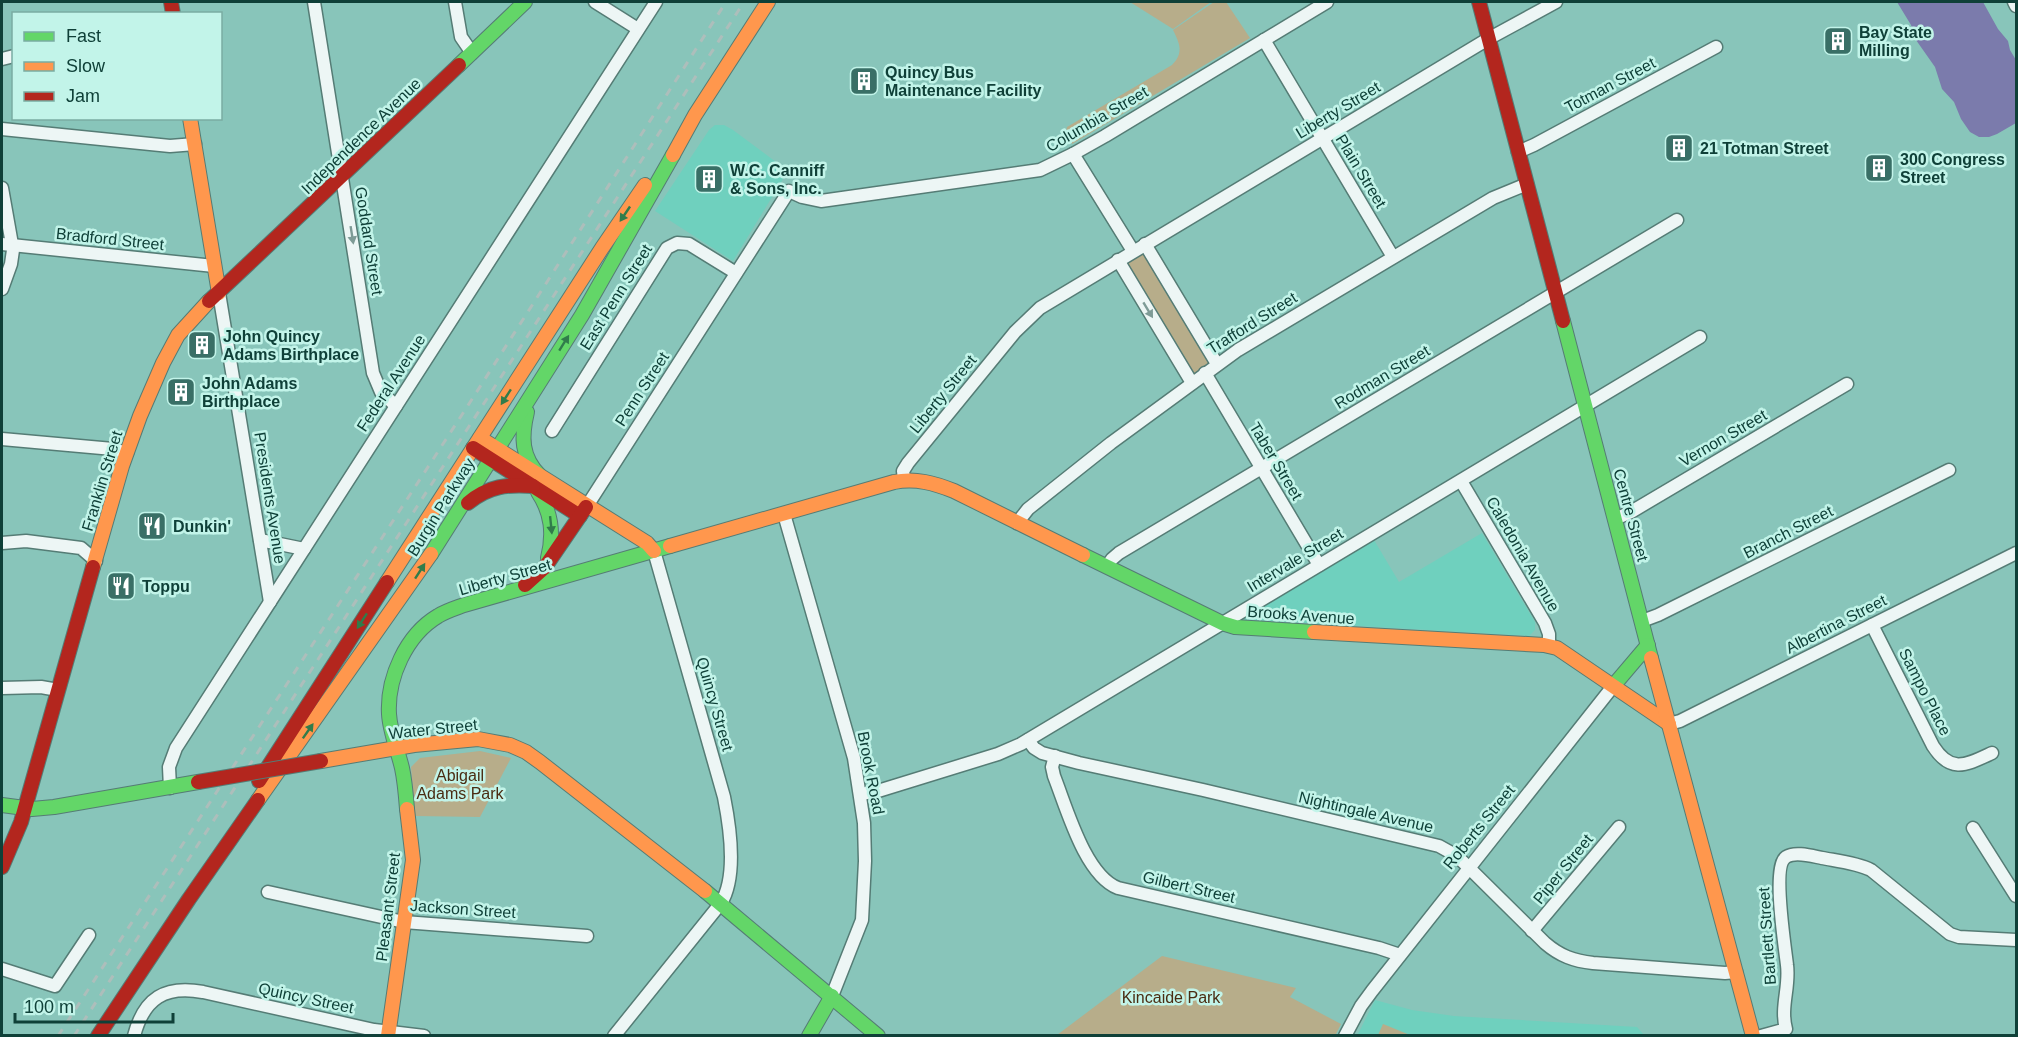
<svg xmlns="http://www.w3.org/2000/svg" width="2018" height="1037" font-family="Arial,sans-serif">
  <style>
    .built { fill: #6fd0be }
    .green { fill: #b7ad8a }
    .water { fill: #7b7bac }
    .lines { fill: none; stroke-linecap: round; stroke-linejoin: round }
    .street-casing { stroke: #557c75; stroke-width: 15 }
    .fast-casing { stroke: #557c75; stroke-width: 16 }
    .slow-casing { stroke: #557c75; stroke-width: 16 }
    .jam-casing { stroke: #557c75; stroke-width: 16 }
    .street { stroke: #edf6f5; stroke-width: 12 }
    .fast { stroke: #63d668; stroke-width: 14 }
    .slow { stroke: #ff974d; stroke-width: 14 }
    .jam { stroke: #b3261e; stroke-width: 14 }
    .rail { stroke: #adbebb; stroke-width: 3; stroke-dasharray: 8 8; stroke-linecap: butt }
    .jam-bridge-casing { stroke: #557c75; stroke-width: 16; stroke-linecap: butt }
    .jam-bridge { stroke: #b3261e; stroke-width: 14 }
    .oneway { fill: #317c4b }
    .oneway2 { fill: #7e9b96 }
    .labels { text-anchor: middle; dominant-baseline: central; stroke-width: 5; stroke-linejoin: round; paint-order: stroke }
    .poi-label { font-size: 16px; font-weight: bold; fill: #0f4038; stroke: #c2f4e9; text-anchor: start }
    .street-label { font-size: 16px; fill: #0f4038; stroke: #c2f4e9 }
    .park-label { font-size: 16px; fill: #4a2c12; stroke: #c2f4e9 }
  </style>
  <rect width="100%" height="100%" fill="#88c5ba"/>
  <g class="built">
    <polygon points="715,125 724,125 733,130 788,171 733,261 655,211 709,130"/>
    <polygon points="1482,533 1535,622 1535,630 1529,636 1240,619 1374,540 1399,582"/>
    <polygon points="1375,1000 1412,1010 1454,1016 1637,1027 1644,1035 1357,1036"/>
  </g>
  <g class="green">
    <polygon points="1130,2 1211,2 1173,29"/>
    <path d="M1214,2H1226L1250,38L1072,144L1066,132L1067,127L1172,65C1184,53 1180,44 1173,30Z"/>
    <polygon points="1145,244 1217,364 1192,383 1118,260"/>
    <polygon points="480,751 511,758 480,817 415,816 411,767 420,758"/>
    <polygon points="1162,956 1296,988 1290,997 1341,1024 1335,1036 1057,1035"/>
    <polygon points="1383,1024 1410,1035 1378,1035"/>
  </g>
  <polygon class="water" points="1897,2 1983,2 1998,29 2008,41 2010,50 2016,60 2016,123 1997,134 1989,137 1979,137 1970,132 1961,119 1954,102 1942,89 1935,67 1916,40 1911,25"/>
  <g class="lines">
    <g class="street-casing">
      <g id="street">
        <polyline points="314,2 373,373 381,392 396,406"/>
        <polyline points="455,2 461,37 472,53"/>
        <polyline points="595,2 638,29"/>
        <polyline points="2014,2 2016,6"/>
        <polyline points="1264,40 1393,257"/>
        <polyline points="2,59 14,56"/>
        <polyline points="2,129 170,146 195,144"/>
        <polyline points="1518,152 1534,145 1716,47"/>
        <polyline points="1073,154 1133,251"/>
        <polyline points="2,188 13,250 11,264 2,289"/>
        <polyline points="2,244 214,266"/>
        <polyline points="1145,244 1217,364"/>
        <polyline points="1118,260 1192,383"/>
        <polyline points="219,293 270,602"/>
        <polyline points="1205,373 1319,565"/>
        <polyline points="552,431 667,248 677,243 689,244 736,273"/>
        <polyline points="2,439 113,449 127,453"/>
        <polyline points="904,479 903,471 908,463 1015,332 1040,308 1488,39 1556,2"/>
        <polyline points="1461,481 1545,623 1549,634 1549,646"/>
        <polyline points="587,506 789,191 802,197 821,201 1040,170 1073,154 1105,136 1327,2"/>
        <polyline points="784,514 854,758 864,823 865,861 862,920 832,996"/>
        <polyline points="1615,519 1631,512 1847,384"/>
        <polyline points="1017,523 1028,509 1111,443 1238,350 1493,198 1527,184"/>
        <polyline points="260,540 304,549"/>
        <polyline points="2,543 26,541 81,548 96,561"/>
        <polyline points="1107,566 1112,559 1119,553 1677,220"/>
        <polyline points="1642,621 1658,615 1949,470"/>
        <path d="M1872,625L1933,746C1951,774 1966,765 1992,753"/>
        <polyline points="2,688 41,687 58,690"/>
        <polyline points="1669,724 1680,721 2016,553"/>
        <path d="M1028,740L1034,748L1042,753L1079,763L1203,790L1439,846L1457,856L1545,943C1560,956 1574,961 1593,963L1725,973L1736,972"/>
        <path d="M1055,756L1052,767L1054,776C1067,809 1085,875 1118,888L1379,948L1400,955"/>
        <polyline points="170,788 169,767 176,748 656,2"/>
        <polyline points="861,794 878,791 998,754 1021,744 1700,337"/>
        <polyline points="1973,828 2016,896"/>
        <polyline points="268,892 404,922 587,936"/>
        <polyline points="1532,931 1619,827"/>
        <polyline points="2,969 55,986 89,935"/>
        <path d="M134,1036C144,998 165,985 203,992L374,1030L424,1036"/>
        <path d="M614,1036L721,903C737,877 730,827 724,797L654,551"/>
        <polyline points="1345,1036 1361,1006 1372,991 1614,685"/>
        <path d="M1761,1036L1786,1029C1780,1007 1790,987 1787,965C1785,947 1772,866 1786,857C1795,851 1812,856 1822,858C1838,861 1857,863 1871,870L1950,934L1959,937L2016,940"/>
      </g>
    </g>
    <g class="fast-casing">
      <g id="fast">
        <polyline points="459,65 525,2"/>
        <polyline points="1563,321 1651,658"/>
        <path d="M527,412C521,437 521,457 540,476"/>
        <path d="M538,492C552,513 554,534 548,558"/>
        <polyline points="431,554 582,315 673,155"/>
        <polyline points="1083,555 1222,623 1235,627 1314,632"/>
        <polyline points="1614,685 1648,645"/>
        <polyline points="2,805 32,809 54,807 198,782"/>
        <path d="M407,809C406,796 405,782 402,768C398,751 390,732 389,714C387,678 406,635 438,616C446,611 456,608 464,605L670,546"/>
        <polyline points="705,891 878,1036"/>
        <polyline points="809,1036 832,996"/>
      </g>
    </g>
    <g class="slow-casing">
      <g id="slow">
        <polyline points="190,118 219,293"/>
        <polyline points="673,155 695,115 768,2"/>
        <polyline points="480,438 647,543 654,551"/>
        <path d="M670,546L894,482C916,478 934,483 954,491L1083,555"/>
        <polyline points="93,567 122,466 140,416 163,363 178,335 209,301"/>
        <polyline points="387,582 602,248 645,185"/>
        <polyline points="1314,632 1544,645 1557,648 1669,724"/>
        <polyline points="1651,658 1753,1036"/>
        <polyline points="321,761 414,745 478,739 510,745 526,752 540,762 705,891"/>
        <polyline points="258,800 431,554"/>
        <polyline points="388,1036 413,860 407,809"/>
      </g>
    </g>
    <g class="jam-casing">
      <g id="jam">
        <polyline points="171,2 173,14"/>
        <polyline points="1479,2 1563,321"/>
        <polyline points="209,301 459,65"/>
        <polyline points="473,448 580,516"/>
        <path d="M468,503C488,486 508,484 533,486"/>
        <polyline points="525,585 545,567 586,507"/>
        <polyline points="259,781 387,582"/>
        <polyline points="2,867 21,822 93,567"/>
        <polyline points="98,1036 189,899 258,800"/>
      </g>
    </g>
    <use href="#street" class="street"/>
    <use href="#fast" class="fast"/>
    <use href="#slow" class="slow"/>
    <use href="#jam" class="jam"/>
    <g class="rail">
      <polyline points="58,1036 467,407 726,2"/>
      <polyline points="74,1036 744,2"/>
    </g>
    <g class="jam-bridge-casing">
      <polyline id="jam-bridge" points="198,782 321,761"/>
    </g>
    <use href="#jam-bridge" class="jam-bridge"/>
  </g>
  <defs><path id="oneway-solid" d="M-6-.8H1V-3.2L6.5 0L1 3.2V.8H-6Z" transform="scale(1.5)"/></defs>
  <g class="oneway">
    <use href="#oneway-solid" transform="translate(625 214) rotate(124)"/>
    <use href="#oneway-solid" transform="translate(564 343) rotate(-58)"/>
    <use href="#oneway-solid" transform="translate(506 397) rotate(123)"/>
    <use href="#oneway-solid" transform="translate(551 525) rotate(84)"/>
    <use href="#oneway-solid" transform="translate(420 571) rotate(-57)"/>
    <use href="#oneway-solid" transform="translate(362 621) rotate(123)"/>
    <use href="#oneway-solid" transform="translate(308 731) rotate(-55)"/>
  </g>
  <g class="oneway2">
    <use href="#oneway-solid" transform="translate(352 235) rotate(81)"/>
    <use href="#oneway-solid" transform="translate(1148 310) rotate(59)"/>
  </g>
  <defs>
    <g id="building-square" transform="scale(1.5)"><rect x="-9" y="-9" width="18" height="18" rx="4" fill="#396f66" stroke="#c2f4e9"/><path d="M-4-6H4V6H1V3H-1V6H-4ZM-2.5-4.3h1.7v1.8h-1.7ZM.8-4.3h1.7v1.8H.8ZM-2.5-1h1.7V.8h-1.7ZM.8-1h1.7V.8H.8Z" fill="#fff"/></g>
    <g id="restaurant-square" transform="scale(1.5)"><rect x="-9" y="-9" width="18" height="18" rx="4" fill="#396f66" stroke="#c2f4e9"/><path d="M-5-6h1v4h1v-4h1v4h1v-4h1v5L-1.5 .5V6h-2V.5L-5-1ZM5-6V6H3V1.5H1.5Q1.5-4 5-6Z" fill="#fff"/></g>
  </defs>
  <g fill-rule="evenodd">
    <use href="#building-square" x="1838" y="41"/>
    <use href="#building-square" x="864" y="81"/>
    <use href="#building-square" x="1679" y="148"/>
    <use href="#building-square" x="1879" y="168"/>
    <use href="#building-square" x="709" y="179"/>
    <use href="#building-square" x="202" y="345"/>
    <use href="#building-square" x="181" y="392"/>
    <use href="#restaurant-square" x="152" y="526"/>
    <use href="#restaurant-square" x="121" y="586"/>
  </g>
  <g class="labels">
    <g class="poi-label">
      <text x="1859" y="32">Bay State<tspan x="1859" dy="18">Milling</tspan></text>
      <text x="885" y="72">Quincy Bus<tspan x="885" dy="18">Maintenance Facility</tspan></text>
      <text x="1700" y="148">21 Totman Street</text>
      <text x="1900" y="159">300 Congress<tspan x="1900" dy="18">Street</tspan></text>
      <text x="730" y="170">W.C. Canniff<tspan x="730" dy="18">&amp; Sons, Inc.</tspan></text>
      <text x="223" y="336">John Quincy<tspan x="223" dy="18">Adams Birthplace</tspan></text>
      <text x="202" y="383">John Adams<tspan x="202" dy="18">Birthplace</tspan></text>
      <text x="173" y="526">Dunkin'</text>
      <text x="142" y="586">Toppu</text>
    </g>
    <g class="street-label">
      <text transform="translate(1610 85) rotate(-28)">Totman Street</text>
      <text transform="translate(1338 110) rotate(-31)">Liberty Street</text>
      <text transform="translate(1097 119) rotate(-30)">Columbia Street</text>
      <text transform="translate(361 136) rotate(-44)">Independence Avenue</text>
      <text transform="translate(1361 171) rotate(59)">Plain Street</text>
      <text transform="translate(110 239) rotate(6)">Bradford Street</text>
      <text transform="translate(369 241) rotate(81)">Goddard Street</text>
      <text transform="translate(616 297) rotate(-58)">East Penn Street</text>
      <text transform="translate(1252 323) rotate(-32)">Trafford Street</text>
      <text transform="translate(1382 377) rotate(-31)">Rodman Street</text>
      <text transform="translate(391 383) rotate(-57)">Federal Avenue</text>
      <text transform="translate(642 389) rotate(-57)">Penn Street</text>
      <text transform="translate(943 394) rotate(-51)">Liberty Street</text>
      <text transform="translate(1723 438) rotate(-30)">Vernon Street</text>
      <text transform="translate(1276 461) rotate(59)">Taber Street</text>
      <text transform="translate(102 481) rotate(-73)">Franklin Street</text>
      <text transform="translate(270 498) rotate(81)">Presidents Avenue</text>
      <text transform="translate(441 507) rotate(-58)">Burgin Parkway</text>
      <text transform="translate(1631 515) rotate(75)">Centre Street</text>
      <text transform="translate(1788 532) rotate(-27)">Branch Street</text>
      <text transform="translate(1523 554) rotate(60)">Caledonia Avenue</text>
      <text transform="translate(1295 560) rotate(-31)">Intervale Street</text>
      <text transform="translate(505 577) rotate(-16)">Liberty Street</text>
      <text transform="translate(1301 615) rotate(4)">Brooks Avenue</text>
      <text transform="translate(1836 624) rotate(-27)">Albertina Street</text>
      <text transform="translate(1925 692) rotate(63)">Sampo Place</text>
      <text transform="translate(715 704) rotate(74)">Quincy Street</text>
      <text transform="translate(433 729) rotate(-6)">Water Street</text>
      <text transform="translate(871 773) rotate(79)">Brook Road</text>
      <text transform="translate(1366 812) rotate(13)">Nightingale Avenue</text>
      <text transform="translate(1479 827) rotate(-51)">Roberts Street</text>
      <text transform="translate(1563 869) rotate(-51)">Piper Street</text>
      <text transform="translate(1189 887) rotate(13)">Gilbert Street</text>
      <text transform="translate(388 907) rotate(-83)">Pleasant Street</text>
      <text transform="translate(463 909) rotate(4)">Jackson Street</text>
      <text transform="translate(1767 936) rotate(-94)">Bartlett Street</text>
      <text transform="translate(306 998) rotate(12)">Quincy Street</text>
    </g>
    <g class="park-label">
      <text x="460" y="775">Abigail<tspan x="460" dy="18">Adams Park</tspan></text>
      <text x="1171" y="997">Kincaide Park</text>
    </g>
  </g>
  <rect width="2018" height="1037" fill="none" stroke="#0f4038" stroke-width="6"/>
  <rect x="12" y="12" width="210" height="108" fill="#c2f4e9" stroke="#7aaca2" stroke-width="1.5"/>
  <rect x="24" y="32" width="30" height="9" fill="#63d668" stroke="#7aaca2" stroke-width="1.5"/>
  <text x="66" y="42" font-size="18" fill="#0f4038">Fast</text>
  <rect x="24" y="62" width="30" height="9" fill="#ff974d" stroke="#7aaca2" stroke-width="1.5"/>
  <text x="66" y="72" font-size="18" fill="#0f4038">Slow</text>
  <rect x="24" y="92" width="30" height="9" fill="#b3261e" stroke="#7aaca2" stroke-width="1.5"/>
  <text x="66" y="102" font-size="18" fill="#0f4038">Jam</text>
  <path d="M15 1013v9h158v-9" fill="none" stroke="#0f4038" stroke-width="3"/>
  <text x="24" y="1013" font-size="18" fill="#0f4038" stroke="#c2f4e9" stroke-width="4.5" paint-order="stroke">100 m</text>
</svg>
